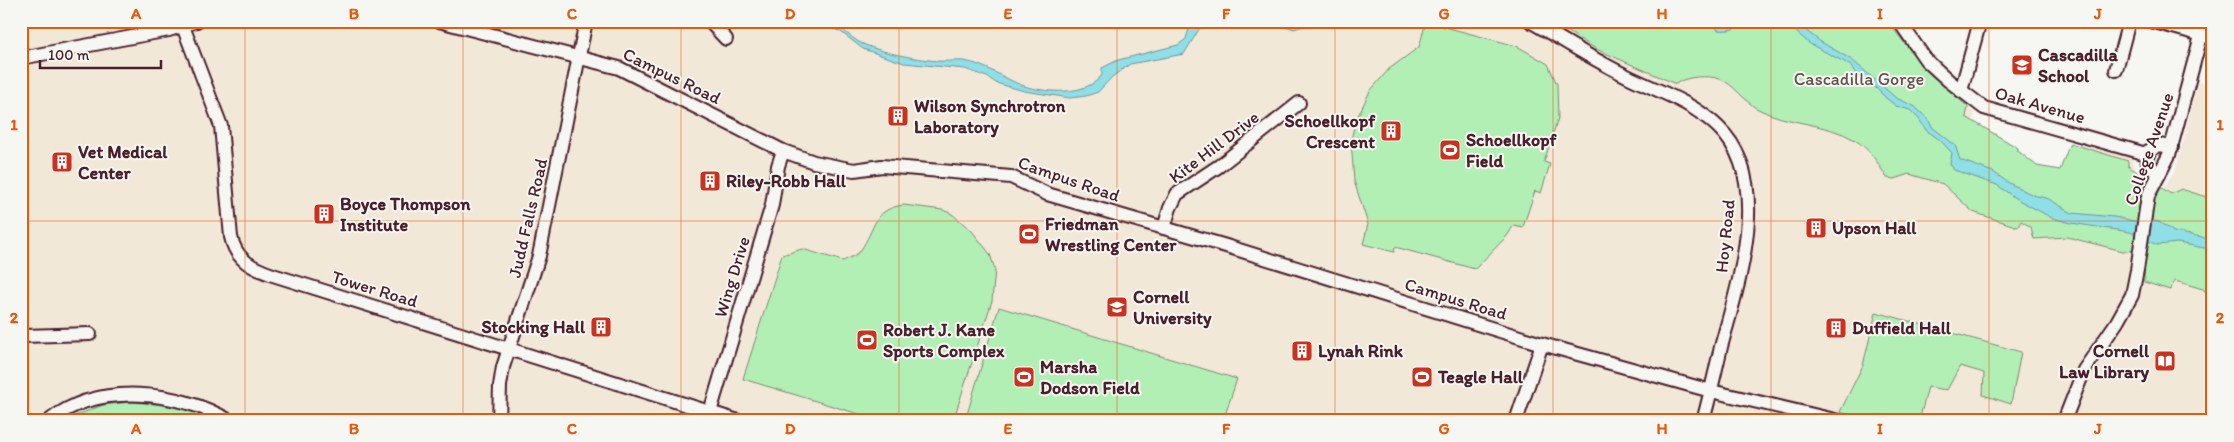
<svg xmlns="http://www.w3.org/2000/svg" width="2234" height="442" font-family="Itim,sans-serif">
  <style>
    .built { fill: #f2e8d8 }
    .green { fill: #b2efb5; stroke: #7e8770 }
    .water { fill: #8ee0e6; stroke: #73939b }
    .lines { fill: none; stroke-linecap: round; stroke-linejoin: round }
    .minor-casing { stroke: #4a1f2b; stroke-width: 16 }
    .minor { stroke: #f6f6f2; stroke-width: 12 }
    .grid { fill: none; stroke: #e8590c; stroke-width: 1; stroke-opacity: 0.55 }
    .labels { text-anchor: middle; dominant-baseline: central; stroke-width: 4; stroke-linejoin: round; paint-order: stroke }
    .poi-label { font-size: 18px; font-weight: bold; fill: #4a1f2b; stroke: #f6f6f2; text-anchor: start }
    .street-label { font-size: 18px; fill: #4a1f2b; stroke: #f6f6f2 }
    .park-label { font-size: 18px; fill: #64534e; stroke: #f6f6f2 }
    .neatline { fill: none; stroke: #e8590c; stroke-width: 2 }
    .grid-label { font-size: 16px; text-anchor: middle; font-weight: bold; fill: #e8590c }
  </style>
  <rect width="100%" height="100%" fill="#f6f6f2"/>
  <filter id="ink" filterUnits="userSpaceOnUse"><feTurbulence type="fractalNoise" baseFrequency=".02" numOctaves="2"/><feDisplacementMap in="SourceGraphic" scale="10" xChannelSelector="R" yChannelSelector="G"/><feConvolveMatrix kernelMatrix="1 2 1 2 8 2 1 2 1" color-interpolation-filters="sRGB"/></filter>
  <g filter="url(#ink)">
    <polygon class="built" points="21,21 1887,21 1927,71 1975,113 1972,123 2018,148 2018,151 2037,166 2072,171 2079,145 2131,157 2141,190 2160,193 2176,169 2198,82 2213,86 2213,421 21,421"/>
    <g class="green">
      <path d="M1555,21H1887L1927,71L1968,107L1966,117L2018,148V151L2037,166L2060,170L2070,143L2128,161V166L2171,194L2181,189L2213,199V300L2203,289L2175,281L2170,290L2144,282L2145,250L2123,251L2067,237L2034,239L2031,227L2021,221L2018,227L1973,212L1943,184L1909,174L1894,179L1887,178C1877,162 1871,150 1855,140C1825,122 1787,125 1756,108C1745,101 1732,83 1720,79C1709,75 1685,76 1676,84L1596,49L1557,25Z"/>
      <polygon points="1426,22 1517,46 1548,64 1557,84 1558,118 1544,162 1550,164 1541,193 1535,191 1523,227 1514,225 1507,236 1475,269 1395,247 1394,252 1363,244 1368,224 1354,181 1351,140 1355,122 1370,91 1389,69 1419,47"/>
      <path d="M904,205L943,210L952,214L972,231L990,254L995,270L992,301L953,421H882L743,379L782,255L802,249L843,261C849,258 857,255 860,251C876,229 872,209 904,205Z"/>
      <polygon points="999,307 1237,379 1223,421 965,421"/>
      <polygon points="1876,312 2021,352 2011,404 1983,395 1984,373 1960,366 1947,390 1928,387 1919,421 1869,421 1840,412 1863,365"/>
      <path d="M131,402C159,404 189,407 213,421H62L103,405Z"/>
    </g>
    <g class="water">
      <path d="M817,21C841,21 845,36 863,44C886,54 913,58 937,61C946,62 955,60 964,61C985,64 1004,79 1024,86C1047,93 1087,96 1102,75V68L1118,60L1178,45L1186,39L1191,21H1206L1201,26L1184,54L1130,64L1112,77L1098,92L1086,96L1070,98L1024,91L996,83L987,77L965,69L904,63L863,49L841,32Z"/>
      <polygon points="1270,21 1301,23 1319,21 1294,29"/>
      <path d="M1710,21H1748C1737,27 1731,32 1718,30Z"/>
      <polygon points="1778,21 1793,21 1821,42 1852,60 1896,98 1914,106 1928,119 1932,127 1955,145 1960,160 1993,172 2009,183 2033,195 2049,199 2072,213 2114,217 2134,221 2149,220 2159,222 2174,232 2202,237 2213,242 2213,253 2209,249 2178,243 2157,245 2130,232 2071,223 2052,218 2015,198 1997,185 1954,170 1950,164 1952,153 1940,140 1926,130 1919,119 1910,110 1896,106 1886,98 1876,88 1856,74 1850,65 1810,44 1788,25"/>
    </g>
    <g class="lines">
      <g class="minor-casing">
        <g id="minor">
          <path d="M181,21L221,126L231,237C236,260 252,268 273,275L738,421"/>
          <polyline points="439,21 619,68 783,151 814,162 854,170 882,166 1011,177 1047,194 1226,246 1542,344 1711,391 1839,421"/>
          <polyline points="709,21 726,39"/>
          <path d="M1530,21C1563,40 1595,61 1629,77C1660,92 1692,102 1718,127C1774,180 1738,284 1721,347C1715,372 1710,396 1703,421"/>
          <polyline points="1899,21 1926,60 1949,81 1984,108 2146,154"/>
          <polyline points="2151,21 2213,38"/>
          <polyline points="21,58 169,30 197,21"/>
          <polyline points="2116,70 2129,21"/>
          <polyline points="1961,91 1980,21"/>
          <polyline points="2159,175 2148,164 2147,152 2159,145 2172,147"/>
          <polyline points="1164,228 1170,208 1177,194 1219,166 1299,103"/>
          <polyline points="21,333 24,336 90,334"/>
          <polyline points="710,412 772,205 778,166 783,151"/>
          <path d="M49,421C99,381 179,391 230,421"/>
          <polyline points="499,421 500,386 503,367 539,256 586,21"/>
          <polyline points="1516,421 1542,344"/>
          <polyline points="2064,421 2084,370 2117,322 2132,295 2137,270 2148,196 2169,155 2205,21"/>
        </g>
      </g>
      <use href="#minor" class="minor"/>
    </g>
  </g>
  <path class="grid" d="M245,21V421M463,21V421M681,21V421M899,21V421M1117,21V421M1335,21V421M1553,21V421M1771,21V421M1989,21V421M21,221H2213"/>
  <defs>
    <g id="school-square" transform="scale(1.125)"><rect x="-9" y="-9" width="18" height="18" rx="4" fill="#c8321e" stroke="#f6f6f2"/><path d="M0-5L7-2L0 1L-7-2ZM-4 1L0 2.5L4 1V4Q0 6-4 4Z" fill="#fff"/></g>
    <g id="building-square" transform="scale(1.125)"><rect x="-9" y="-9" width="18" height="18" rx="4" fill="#c8321e" stroke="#f6f6f2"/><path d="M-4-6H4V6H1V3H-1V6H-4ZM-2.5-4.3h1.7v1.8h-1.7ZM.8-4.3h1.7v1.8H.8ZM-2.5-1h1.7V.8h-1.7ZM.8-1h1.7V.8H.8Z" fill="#fff"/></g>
    <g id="stadium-square" transform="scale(1.125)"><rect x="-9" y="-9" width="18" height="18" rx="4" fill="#c8321e" stroke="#f6f6f2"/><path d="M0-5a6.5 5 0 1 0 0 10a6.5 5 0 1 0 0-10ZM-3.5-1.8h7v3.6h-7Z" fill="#fff"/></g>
    <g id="university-square" transform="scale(1.125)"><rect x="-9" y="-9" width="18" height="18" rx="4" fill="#c8321e" stroke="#f6f6f2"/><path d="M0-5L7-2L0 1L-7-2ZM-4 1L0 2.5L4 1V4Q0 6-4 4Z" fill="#fff"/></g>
    <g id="library-square" transform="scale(1.125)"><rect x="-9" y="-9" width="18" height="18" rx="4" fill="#c8321e" stroke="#f6f6f2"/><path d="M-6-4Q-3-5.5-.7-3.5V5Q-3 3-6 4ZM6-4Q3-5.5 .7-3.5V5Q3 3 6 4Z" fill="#fff"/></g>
  </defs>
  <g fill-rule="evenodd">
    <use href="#school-square" x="2022" y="65"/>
    <use href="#building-square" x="898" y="116"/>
    <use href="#building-square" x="1391" y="131"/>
    <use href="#stadium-square" x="1450" y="150"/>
    <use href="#building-square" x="62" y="162"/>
    <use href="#building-square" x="710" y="181"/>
    <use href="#building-square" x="324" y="214"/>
    <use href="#building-square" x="1816" y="228"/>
    <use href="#stadium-square" x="1029" y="234"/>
    <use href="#university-square" x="1117" y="307"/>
    <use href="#building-square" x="601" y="327"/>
    <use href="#building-square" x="1836" y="328"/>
    <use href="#stadium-square" x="867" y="340"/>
    <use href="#building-square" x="1302" y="351"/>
    <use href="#library-square" x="2165" y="361"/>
    <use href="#stadium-square" x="1024" y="377"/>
    <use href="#stadium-square" x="1422" y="377"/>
  </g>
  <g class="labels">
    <g class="poi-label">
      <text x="2038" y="55">Cascadilla<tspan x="2038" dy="21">School</tspan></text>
      <text x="914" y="106">Wilson Synchrotron<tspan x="914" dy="21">Laboratory</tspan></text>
      <text x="1375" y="121" text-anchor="end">Schoellkopf<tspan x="1375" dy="21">Crescent</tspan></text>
      <text x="1466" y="140">Schoellkopf<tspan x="1466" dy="21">Field</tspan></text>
      <text x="78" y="152">Vet Medical<tspan x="78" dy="21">Center</tspan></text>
      <text x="726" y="181">Riley-Robb Hall</text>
      <text x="340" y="204">Boyce Thompson<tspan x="340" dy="21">Institute</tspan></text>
      <text x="1045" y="224">Friedman<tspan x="1045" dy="21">Wrestling Center</tspan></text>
      <text x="1832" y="228">Upson Hall</text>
      <text x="1133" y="297">Cornell<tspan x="1133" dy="21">University</tspan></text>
      <text x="585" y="327" text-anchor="end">Stocking Hall</text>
      <text x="1852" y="328">Duffield Hall</text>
      <text x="883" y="330">Robert J. Kane<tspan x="883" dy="21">Sports Complex</tspan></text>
      <text x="1318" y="351">Lynah Rink</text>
      <text x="2149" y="351" text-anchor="end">Cornell<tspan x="2149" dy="21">Law Library</tspan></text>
      <text x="1040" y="367">Marsha<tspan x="1040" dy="21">Dodson Field</tspan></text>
      <text x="1438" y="377">Teagle Hall</text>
    </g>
    <g class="street-label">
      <text transform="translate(672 76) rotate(26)">Campus Road</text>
      <text transform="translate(2040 105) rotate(16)">Oak Avenue</text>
      <text transform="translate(1214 147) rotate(-37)">Kite Hill Drive</text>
      <text transform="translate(2149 149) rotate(-71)">College Avenue</text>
      <text transform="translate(1069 179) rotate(19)">Campus Road</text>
      <text transform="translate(528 218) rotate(-77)">Judd Falls Road</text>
      <text transform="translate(1725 236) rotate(-84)">Hoy Road</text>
      <text transform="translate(732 277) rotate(-73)">Wing Drive</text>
      <text transform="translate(375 289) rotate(17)">Tower Road</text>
      <text transform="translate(1456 299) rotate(17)">Campus Road</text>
    </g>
    <g class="park-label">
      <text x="1859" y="79">Cascadilla Gorge</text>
    </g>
  </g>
  <rect width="2234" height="442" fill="none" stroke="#f6f6f2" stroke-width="55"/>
  <path d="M40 60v8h121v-8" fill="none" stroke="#4a1f2b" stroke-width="2.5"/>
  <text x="48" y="60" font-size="15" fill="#4a1f2b" stroke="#f6f6f2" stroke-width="4" paint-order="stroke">100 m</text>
  <rect x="28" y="28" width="2178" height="386" class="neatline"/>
  <g class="grid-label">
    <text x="136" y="19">A</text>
    <text x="354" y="19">B</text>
    <text x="572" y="19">C</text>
    <text x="790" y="19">D</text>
    <text x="1008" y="19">E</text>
    <text x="1226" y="19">F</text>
    <text x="1444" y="19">G</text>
    <text x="1662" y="19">H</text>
    <text x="1880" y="19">I</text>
    <text x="2098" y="19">J</text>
    <text x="14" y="130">1</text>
    <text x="2220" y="130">1</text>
    <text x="14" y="323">2</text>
    <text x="2220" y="323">2</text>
    <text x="136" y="434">A</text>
    <text x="354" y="434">B</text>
    <text x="572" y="434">C</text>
    <text x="790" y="434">D</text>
    <text x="1008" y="434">E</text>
    <text x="1226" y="434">F</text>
    <text x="1444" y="434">G</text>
    <text x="1662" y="434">H</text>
    <text x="1880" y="434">I</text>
    <text x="2098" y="434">J</text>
  </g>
</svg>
